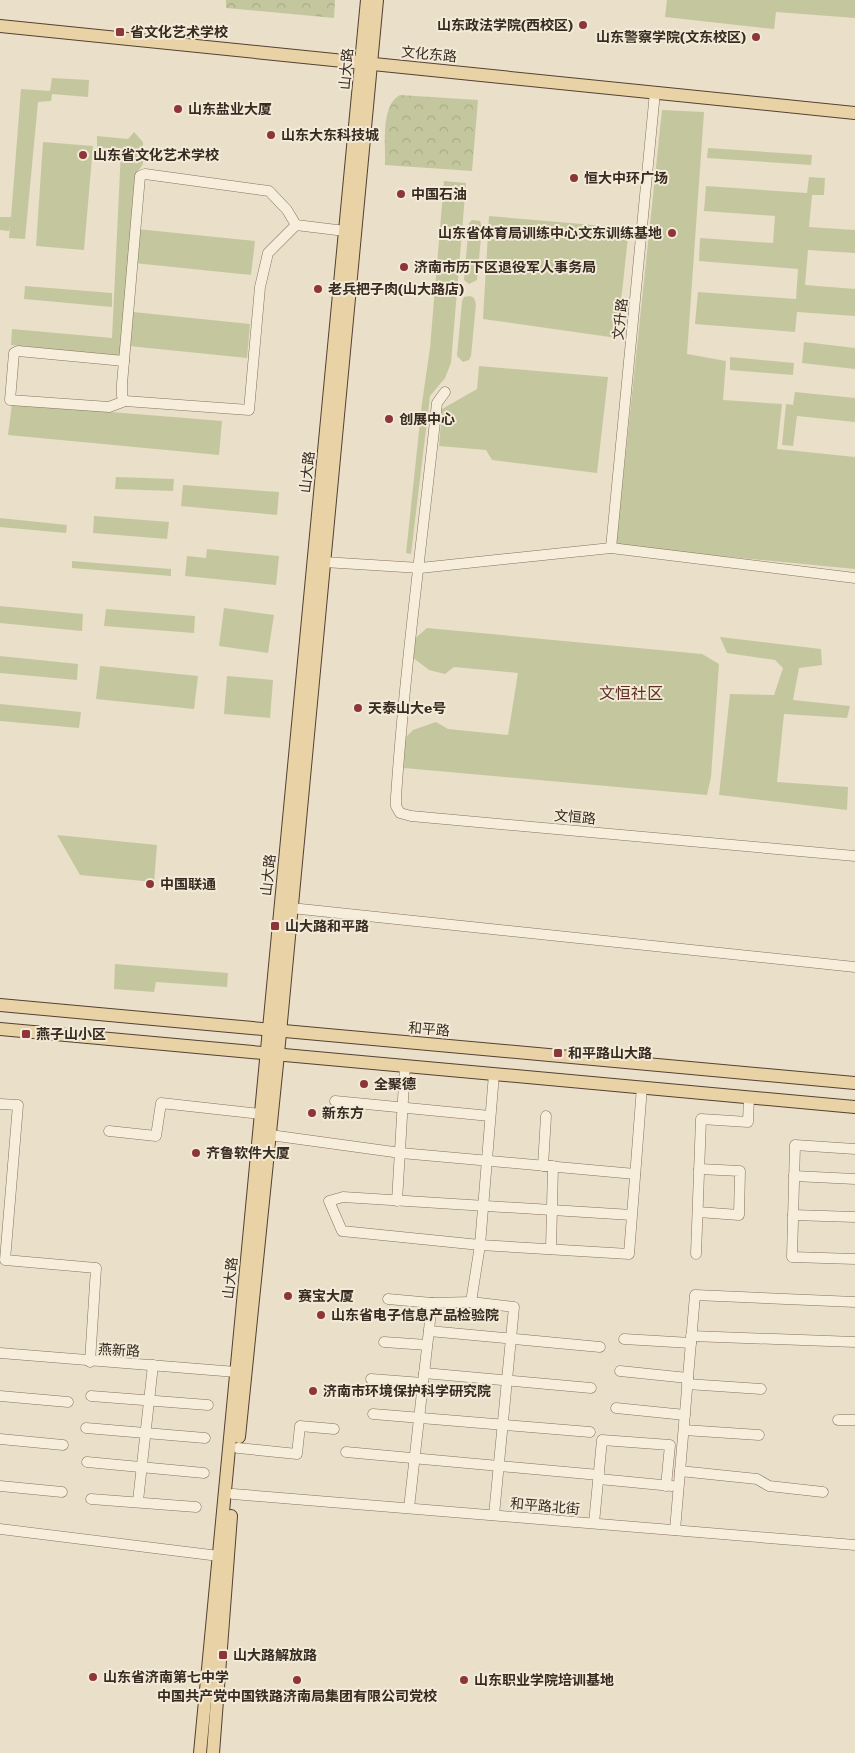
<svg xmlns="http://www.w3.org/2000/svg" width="855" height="1753" font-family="'Roboto Serif','Noto Sans SC',serif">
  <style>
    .park { fill: url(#park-crowns) }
    .garden { fill: #c4c79d }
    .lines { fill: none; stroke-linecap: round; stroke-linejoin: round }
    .minor-casing { stroke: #85725f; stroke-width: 11 }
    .major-casing { stroke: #534133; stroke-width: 14 }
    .minor { stroke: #f6eddb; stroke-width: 10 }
    .major { stroke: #e9d2a5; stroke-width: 12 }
    .poi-dot { fill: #8d3539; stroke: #f2ead7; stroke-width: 2 }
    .labels { text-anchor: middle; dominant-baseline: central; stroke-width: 4; stroke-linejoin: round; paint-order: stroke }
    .poi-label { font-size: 14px; font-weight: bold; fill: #372b21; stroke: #f2ead7; text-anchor: start }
    .street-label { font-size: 14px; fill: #372b21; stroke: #f2ead7 }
    .quarter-label { font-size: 16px; fill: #5f2f25; stroke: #f2ead7 }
  </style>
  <defs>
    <pattern id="park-crowns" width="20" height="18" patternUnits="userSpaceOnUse" patternTransform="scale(1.25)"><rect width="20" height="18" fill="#c4c79d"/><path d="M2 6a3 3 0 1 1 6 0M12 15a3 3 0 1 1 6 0" fill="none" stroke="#a9ab87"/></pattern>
  </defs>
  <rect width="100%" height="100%" fill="#eadfc9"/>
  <g class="park">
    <polygon points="226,0 335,0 334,18 226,8"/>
    <path d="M400,95L478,100L472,171L385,165C386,144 380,106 400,95Z"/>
  </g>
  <g class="garden">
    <polygon points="667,0 855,0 855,18 776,12 774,29 665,17"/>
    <polygon points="52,78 89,80 88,97 52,94 51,101 38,102 25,239 9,238 10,225 9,231 0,230 0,217 11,217 21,89 50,91"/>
    <polygon points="662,110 704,112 687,354 726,361 723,400 782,404 777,449 855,457 855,569 616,546"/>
    <polygon points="134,132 143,142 143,164 135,176 122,356 11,345 12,329 112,338 121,150 97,147 97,136 128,139"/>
    <polygon points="43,142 93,146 84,250 36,246"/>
    <polygon points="708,148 812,155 811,165 707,158"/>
    <polygon points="809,177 825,178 824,195 812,195 809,227 855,230 855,253 808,250 805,285 855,289 855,316 797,312 795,332 695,324 698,292 796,299 798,269 699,261 700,238 773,243 775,216 704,211 706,186 807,193"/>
    <polygon points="444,181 466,183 451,363 445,378 430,396 411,554 406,553 422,403 430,348"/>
    <polygon points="489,216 629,228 617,338 483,319"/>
    <polygon points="472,220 480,221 482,227 477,280 469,284 464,280 469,223"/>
    <polygon points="137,229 255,241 251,275 134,263"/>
    <polygon points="25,286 112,293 112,307 24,299"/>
    <polygon points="470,296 474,298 476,304 471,356 469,360 463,362 457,356 462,301 464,297"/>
    <polygon points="133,312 250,324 247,358 129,346"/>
    <polygon points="804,342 855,348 855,369 802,363"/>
    <polygon points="730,357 794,363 793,375 730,370"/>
    <polygon points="479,366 608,377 597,473 492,460 486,450 439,446 442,409 477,389"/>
    <polygon points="795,392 855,398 855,422 797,416 793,446 782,445 786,404 793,405"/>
    <polygon points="12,404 222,421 219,455 8,435"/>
    <polygon points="116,477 174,479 173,491 115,489"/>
    <polygon points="183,485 279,492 277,515 181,506"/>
    <polygon points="94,516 169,522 167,539 93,533"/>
    <polygon points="0,518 67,525 66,533 0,527"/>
    <polygon points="207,549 279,556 276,585 185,576 187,556 206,558"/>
    <polygon points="72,561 171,569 171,576 72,568"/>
    <polygon points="0,606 83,614 82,631 0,623"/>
    <polygon points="224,608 274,615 268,653 219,646"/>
    <polygon points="106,609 195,616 194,633 104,626"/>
    <polygon points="427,628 702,654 719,664 711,777 707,795 404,768 405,738 413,730 436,722 448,729 508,735 518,673 454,667 445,674 429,670 412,657 413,640"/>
    <polygon points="720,637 821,649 822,665 799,668 793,700 850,706 847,718 784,714 777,782 848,787 847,810 719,795 730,694 774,695 783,668 775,660 727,653"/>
    <polygon points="0,656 78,664 77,680 0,673"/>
    <polygon points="100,666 198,676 194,709 96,699"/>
    <polygon points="227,676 273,680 270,718 224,714"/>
    <polygon points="0,704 81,712 79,728 0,721"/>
    <polygon points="57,835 157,845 154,882 80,875"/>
    <polygon points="115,964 228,973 227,987 156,982 154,992 114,989"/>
  </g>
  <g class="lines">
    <g class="minor-casing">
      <g id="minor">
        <polyline points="124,361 18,351 14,353 10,400 109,407 125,401 249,410 260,287 268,253 296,225 345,231"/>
        <path d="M445,392L437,403C423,534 405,665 396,797V806L400,813L411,816L855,856"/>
        <polyline points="125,401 122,396 122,384 140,176 145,174 269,191 287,210 296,225"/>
        <polyline points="611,548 655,92"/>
        <polyline points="324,562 420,568 611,548 855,578"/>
        <polyline points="291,908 855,967"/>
        <polyline points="494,1074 480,1245 471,1302 514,1307 494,1515"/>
        <polyline points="335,1101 490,1116"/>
        <polyline points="0,1104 18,1105 5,1260 96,1268 90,1362"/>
        <polyline points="546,1116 543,1166 553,1166 551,1249"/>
        <polyline points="109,1131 156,1136 161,1103 261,1114"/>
        <polyline points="270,1135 401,1153 635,1174"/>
        <polyline points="855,1149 795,1145 792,1257 855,1259"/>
        <polyline points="794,1176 855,1179"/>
        <polyline points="397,1201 405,1066"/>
        <polyline points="698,1212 739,1215 740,1171 699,1169"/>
        <polyline points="632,1215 343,1197 329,1201 342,1231 480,1245 629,1254 642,1087"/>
        <polyline points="793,1215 855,1217"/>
        <polyline points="696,1254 701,1119 748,1122 749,1097"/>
        <polyline points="388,1299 432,1303"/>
        <polyline points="429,1331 600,1347"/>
        <polyline points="691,1336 855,1342"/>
        <polyline points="624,1339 691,1343"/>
        <polyline points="384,1342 427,1345"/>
        <polyline points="0,1353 236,1372"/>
        <polyline points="620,1371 688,1378"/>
        <polyline points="424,1373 591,1388"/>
        <polyline points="371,1379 423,1383"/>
        <polyline points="687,1384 761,1389"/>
        <polyline points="0,1396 68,1402"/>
        <polyline points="91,1396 208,1405"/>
        <polyline points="616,1408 685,1415"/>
        <polyline points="373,1414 590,1432"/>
        <polyline points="838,1420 855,1420"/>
        <polyline points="86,1428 205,1438"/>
        <polyline points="684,1430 759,1435"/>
        <polyline points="0,1439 63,1445"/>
        <polyline points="238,1448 297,1454 300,1426 334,1429"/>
        <polyline points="346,1452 599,1475"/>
        <polyline points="87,1462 204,1473"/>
        <polyline points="680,1471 757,1479 769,1486 823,1492"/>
        <polyline points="599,1479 672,1486"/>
        <polyline points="0,1486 62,1492"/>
        <polyline points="233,1494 855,1545"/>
        <polyline points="91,1499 196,1507"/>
        <polyline points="138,1501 153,1365"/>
        <polyline points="409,1508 432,1303 471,1302"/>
        <polyline points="594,1523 602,1440 670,1445 666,1486"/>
        <polyline points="0,1529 219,1556"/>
        <polyline points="675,1530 695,1295 855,1302"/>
      </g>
    </g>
    <g class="major-casing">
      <g id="major">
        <polyline points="0,26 855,113"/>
        <polyline points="0,1005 855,1083"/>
        <polyline points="0,1029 855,1107"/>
        <polyline points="239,1437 278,1054 377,0"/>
        <polyline points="200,1753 367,0"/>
        <polyline points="213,1753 231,1516"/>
      </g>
    </g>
    <use href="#minor" class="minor"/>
    <use href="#major" class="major"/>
  </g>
  <g class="poi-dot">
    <circle cx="583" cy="25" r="5"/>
    <rect x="115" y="27" width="10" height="10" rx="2.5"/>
    <circle cx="756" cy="37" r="5"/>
    <circle cx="178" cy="109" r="5"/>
    <circle cx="271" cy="135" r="5"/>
    <circle cx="83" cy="155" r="5"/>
    <circle cx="574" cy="178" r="5"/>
    <circle cx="401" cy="194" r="5"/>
    <circle cx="672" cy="233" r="5"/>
    <circle cx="404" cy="267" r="5"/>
    <circle cx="318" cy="289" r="5"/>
    <circle cx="389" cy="419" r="5"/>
    <circle cx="358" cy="708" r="5"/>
    <circle cx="150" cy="884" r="5"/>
    <rect x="270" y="921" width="10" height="10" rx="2.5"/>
    <rect x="21" y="1029" width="10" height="10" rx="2.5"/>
    <rect x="553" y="1048" width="10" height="10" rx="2.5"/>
    <circle cx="364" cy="1084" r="5"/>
    <circle cx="312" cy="1113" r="5"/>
    <circle cx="196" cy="1153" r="5"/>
    <circle cx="288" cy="1296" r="5"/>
    <circle cx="321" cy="1315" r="5"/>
    <circle cx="313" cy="1391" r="5"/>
    <rect x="218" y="1650" width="10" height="10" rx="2.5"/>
    <circle cx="93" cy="1677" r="5"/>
    <circle cx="297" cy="1680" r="5"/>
    <circle cx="464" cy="1680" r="5"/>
  </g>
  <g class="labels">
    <g class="poi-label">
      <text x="573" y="25" text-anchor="end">山东政法学院(西校区)</text>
      <text x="130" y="32">省文化艺术学校</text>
      <text x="746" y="37" text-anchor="end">山东警察学院(文东校区)</text>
      <text x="188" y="109">山东盐业大厦</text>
      <text x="281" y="135">山东大东科技城</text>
      <text x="93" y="155">山东省文化艺术学校</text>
      <text x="584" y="178">恒大中环广场</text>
      <text x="411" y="194">中国石油</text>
      <text x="662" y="233" text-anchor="end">山东省体育局训练中心文东训练基地</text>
      <text x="414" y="267">济南市历下区退役军人事务局</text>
      <text x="328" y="289">老兵把子肉(山大路店)</text>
      <text x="399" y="419">创展中心</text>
      <text x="368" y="708">天泰山大e号</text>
      <text x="160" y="884">中国联通</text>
      <text x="285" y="926">山大路和平路</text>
      <text x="36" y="1034">燕子山小区</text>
      <text x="568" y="1053">和平路山大路</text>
      <text x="374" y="1084">全聚德</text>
      <text x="322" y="1113">新东方</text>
      <text x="206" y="1153">齐鲁软件大厦</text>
      <text x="298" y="1296">赛宝大厦</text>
      <text x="331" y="1315">山东省电子信息产品检验院</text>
      <text x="323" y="1391">济南市环境保护科学研究院</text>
      <text x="233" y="1655">山大路解放路</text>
      <text x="103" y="1677">山东省济南第七中学</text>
      <text x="474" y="1680">山东职业学院培训基地</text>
      <text x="297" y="1696" text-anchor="middle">中国共产党中国铁路济南局集团有限公司党校</text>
    </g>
    <g class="street-label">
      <text transform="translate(429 54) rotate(5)">文化东路</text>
      <text transform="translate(346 69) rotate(-85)">山大路</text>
      <text transform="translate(620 319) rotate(-84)">文升路</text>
      <text transform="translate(307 472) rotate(-84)">山大路</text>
      <text transform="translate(575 817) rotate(5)">文恒路</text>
      <text transform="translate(268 875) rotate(-84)">山大路</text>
      <text transform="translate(429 1029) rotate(5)">和平路</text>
      <text transform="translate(230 1278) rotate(-84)">山大路</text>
      <text transform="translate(119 1350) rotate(3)">燕新路</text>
      <text transform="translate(545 1506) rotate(5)">和平路北街</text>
    </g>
    <g class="quarter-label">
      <text x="631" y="693">文恒社区</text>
    </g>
  </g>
</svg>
